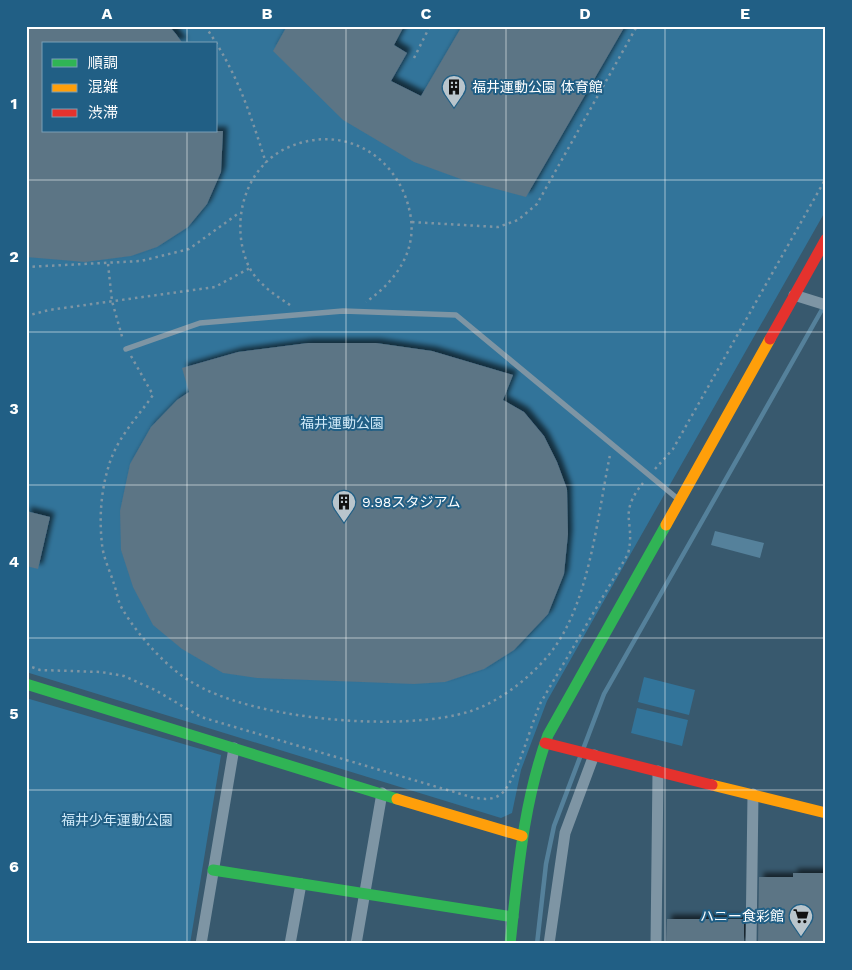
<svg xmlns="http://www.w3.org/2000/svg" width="852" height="970" font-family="'Work Sans','Noto Sans JP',sans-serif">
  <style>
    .green { fill: #32749a; fill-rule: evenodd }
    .water { fill: #55819b }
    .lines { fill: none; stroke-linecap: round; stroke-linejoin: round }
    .stream { stroke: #55819b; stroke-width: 4.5 }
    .building { fill: #5b7485; filter: url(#shadow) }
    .path { stroke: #7e95a4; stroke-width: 2.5; stroke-dasharray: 2.5 4; stroke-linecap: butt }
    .lane { stroke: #7e95a4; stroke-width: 5.5 }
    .street { stroke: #7e95a4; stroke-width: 11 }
    .fast { stroke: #30b455; stroke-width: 11 }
    .slow { stroke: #ff9f0a; stroke-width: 11 }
    .jam { stroke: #e5322d; stroke-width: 11 }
    .grid { fill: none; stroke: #fff; stroke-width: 1; stroke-opacity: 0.55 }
    .labels { text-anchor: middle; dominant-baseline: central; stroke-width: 4; stroke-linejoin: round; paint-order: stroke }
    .poi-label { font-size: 14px; fill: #fff; stroke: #215f85; text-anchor: start }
    .park-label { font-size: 14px; fill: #cee8f7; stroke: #215f85 }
    .neatline { fill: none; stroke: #fff; stroke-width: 2 }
    .grid-label { font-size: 16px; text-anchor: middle; font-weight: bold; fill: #fff }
  </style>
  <defs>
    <filter id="shadow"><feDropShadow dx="4.5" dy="-4.5" stdDeviation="2.5" flood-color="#0009"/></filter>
  </defs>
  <rect width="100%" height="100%" fill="#38596e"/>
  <g class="green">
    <path d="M26,26H826V210L547,701L521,770L512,813L501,818L26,672ZM44,44H216V131H44Z"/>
    <polygon points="644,677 695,690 689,715 638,702"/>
    <polygon points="26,698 221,755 190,944 26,944"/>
    <polygon points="637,708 688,720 682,746 631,733"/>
  </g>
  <polygon class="water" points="715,531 764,543 760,558 711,545"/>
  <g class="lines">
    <polyline class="stream" points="537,944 546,864 554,826 604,694 824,306"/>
  </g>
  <g class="building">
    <polygon points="26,26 169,26 176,34 183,44 44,44 44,131 223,131 221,172 207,204 188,227 157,247 131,256 85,262 26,257"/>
    <polygon points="287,26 404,26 394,45 407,53 391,81 421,96 462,26 625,26 526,197 466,181 414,162 343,120 273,51"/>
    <polygon points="308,343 376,343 432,351 513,375 503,400 524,412 544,436 557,462 567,489 568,534 564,574 548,614 514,650 484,669 445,682 414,684 257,678 223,673 182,649 153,625 133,587 121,550 120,511 130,464 151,427 177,400 189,392 182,368 238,352"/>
    <polygon points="26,511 50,517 38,569 26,566"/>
    <polygon points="793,873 826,873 826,944 758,944 759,877 793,877"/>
    <polygon points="667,919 744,919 744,944 666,944"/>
  </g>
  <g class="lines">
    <g class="path">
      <path d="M205,26C237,72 249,110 266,163"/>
      <polyline points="414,58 430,26"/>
      <polyline points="412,222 498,227 518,220 537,204 637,26"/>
      <polyline points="108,264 112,301 123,340"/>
      <polyline points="26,267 141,261 189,249 239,213"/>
      <path d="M290,305C275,295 258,284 249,267C229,224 244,166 289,147C345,123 399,157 410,213C418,251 395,282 366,302"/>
      <polyline points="26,316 49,310 215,287 250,268"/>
      <path d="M131,356L153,395C137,418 117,438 109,465C101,490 99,518 102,544C103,557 110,571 114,584C117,592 118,603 123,610C137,634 166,667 190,681C250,720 404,733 471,711C500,701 527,680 547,657C589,609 597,518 610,455"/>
      <polyline points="655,469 673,449 826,178"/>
      <path d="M26,665L40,670L101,672L124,676L155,690L201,717L471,797C482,799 492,801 501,794C516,783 531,723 541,702L628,554C636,521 617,515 643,483"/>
    </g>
    <polyline class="lane" points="126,349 200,323 343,311 456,315 678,499"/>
    <g class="street">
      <polyline points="794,295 826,305"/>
      <polyline points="201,944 234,748"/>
      <polyline points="290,944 301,884"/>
      <polyline points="356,944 382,793"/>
      <polyline points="549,944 565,833 594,755"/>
      <polyline points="656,944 658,771"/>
      <polyline points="751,944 753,794"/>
    </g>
    <g class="fast">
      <polyline points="26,684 397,799"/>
      <polyline points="213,870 513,917"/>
      <path d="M510,944C518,873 523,803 548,735L666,525"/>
    </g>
    <g class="slow">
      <polyline points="666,525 770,339"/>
      <polyline points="712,785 826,813"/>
      <polyline points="397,799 522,836"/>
    </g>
    <g class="jam">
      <polyline points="770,339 826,239"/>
      <polyline points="545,743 712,785"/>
    </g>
  </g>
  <path class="grid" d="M187,26V44M346,26V944M506,26V944M665,26V944M187,131V944M26,180H826M26,332H826M26,485H826M26,638H826M26,790H826"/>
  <defs>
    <g id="building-pin" transform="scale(1.25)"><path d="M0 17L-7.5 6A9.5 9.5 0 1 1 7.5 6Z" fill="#b9c5cc" stroke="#215f85"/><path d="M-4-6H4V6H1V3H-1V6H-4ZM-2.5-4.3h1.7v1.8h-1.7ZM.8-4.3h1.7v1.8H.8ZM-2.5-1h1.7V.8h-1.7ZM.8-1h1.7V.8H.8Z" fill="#111"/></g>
    <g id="supermarket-pin" transform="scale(1.25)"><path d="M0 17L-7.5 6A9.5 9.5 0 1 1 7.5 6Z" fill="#b9c5cc" stroke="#215f85"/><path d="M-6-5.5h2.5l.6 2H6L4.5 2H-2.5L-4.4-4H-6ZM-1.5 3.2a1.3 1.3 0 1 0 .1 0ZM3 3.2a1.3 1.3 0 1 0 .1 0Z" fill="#111"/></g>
  </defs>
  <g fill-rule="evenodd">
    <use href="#building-pin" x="454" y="87"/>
    <use href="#building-pin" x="344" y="502"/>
    <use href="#supermarket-pin" x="801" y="916"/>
  </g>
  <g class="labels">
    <g class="poi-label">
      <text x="472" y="87">福井運動公園 体育館</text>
      <text x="362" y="502">9.98スタジアム</text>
      <text x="784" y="916" text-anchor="end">ハニー食彩館</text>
    </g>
    <g class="park-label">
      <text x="342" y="423">福井運動公園</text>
      <text x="117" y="820">福井少年運動公園</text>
    </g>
  </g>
  <rect width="852" height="970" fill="none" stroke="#215f85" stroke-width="55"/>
  <rect x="42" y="42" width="175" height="90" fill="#215f85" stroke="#7a9fb6"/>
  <rect x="52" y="59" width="25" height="8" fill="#30b455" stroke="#7a9fb6"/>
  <text x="88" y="68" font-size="15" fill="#ffffff">順調</text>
  <rect x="52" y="84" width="25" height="8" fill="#ff9f0a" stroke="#7a9fb6"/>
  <text x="88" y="92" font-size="15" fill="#ffffff">混雑</text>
  <rect x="52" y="109" width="25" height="8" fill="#e5322d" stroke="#7a9fb6"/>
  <text x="88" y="118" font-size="15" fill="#ffffff">渋滞</text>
  <rect x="28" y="28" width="796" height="914" class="neatline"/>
  <g class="grid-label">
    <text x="107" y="19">A</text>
    <text x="267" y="19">B</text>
    <text x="426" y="19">C</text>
    <text x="585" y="19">D</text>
    <text x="745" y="19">E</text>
    <text x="14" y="109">1</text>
    <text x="14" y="262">2</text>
    <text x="14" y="414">3</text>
    <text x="14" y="567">4</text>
    <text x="14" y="719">5</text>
    <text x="14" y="872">6</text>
  </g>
</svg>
